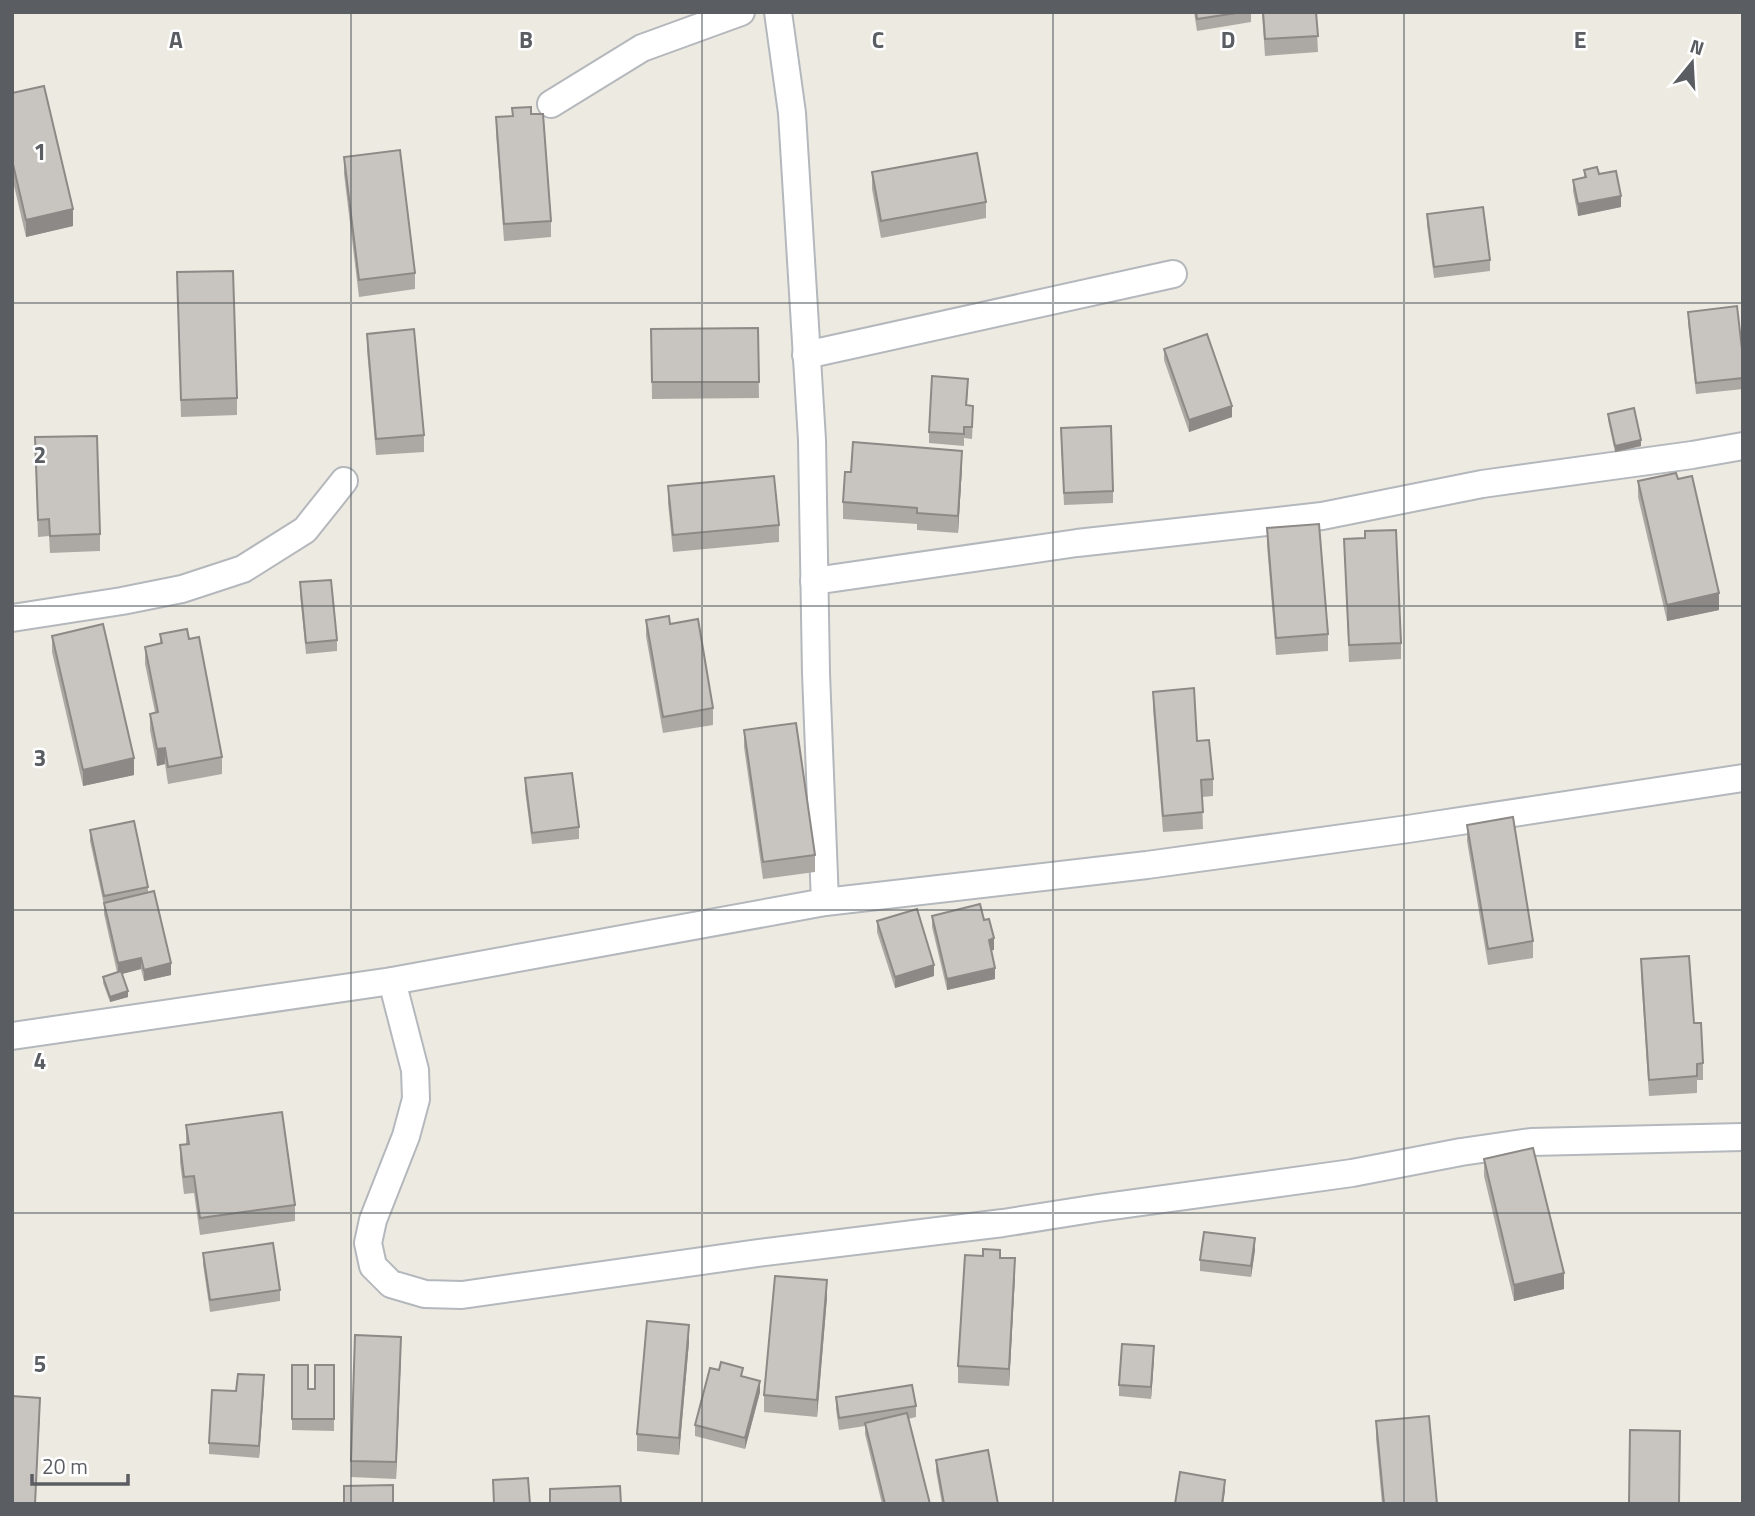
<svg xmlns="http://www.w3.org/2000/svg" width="1755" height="1516" font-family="'Titillium Web',sans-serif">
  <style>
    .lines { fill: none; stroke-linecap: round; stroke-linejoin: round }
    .minor-casing { stroke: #b4b8bc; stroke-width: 30 }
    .minor { stroke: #fff; stroke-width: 26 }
    .wall { fill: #aca9a4 }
    .shaded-wall { fill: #8c8986 }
    .building { fill: #c8c4bf; stroke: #8c8986; stroke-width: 2 }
    .grid { fill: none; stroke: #5a5e62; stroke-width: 2; stroke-opacity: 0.55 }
    .grid-label { font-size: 23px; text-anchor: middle; font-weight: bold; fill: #5a5e62; stroke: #fff; stroke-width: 5; stroke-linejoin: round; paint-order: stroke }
  </style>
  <rect width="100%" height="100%" fill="#edeae2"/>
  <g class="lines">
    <g class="minor-casing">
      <g id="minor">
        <polyline points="778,12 792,113 812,440 816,673 825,902"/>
        <polyline points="551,104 642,48 741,12"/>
        <polyline points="806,355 1173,274"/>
        <polyline points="814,581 1077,543 1322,516 1482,484 1692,455 1743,446"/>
        <polyline points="12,618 122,601 182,589 243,569 305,530 344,481"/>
        <polyline points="392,981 415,1070 416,1099 406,1136 373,1220 368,1243 373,1266 391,1284 425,1294 462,1295 758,1253 1003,1223 1098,1208 1352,1173 1461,1152 1531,1142 1743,1137"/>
        <polyline points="12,1036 392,981 825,902 1147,865 1408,829 1743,778"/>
      </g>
    </g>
    <use href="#minor" class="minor"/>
  </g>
  <g class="wall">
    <polygon points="1194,12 1251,12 1251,22 1197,31"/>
    <polygon points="1262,12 1316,12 1318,52 1265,56"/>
    <polygon points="12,93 73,226 26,237 12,177"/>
    <polygon points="512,108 531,114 551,221 551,237 504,241 496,133 496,117 512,116"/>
    <polygon points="344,157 415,273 415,289 359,297 344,174"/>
    <polygon points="1584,170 1599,174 1621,207 1578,216 1573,191 1573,180 1584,177"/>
    <polygon points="872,172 986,202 986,218 881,238 872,189"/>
    <polygon points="1427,214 1490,260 1490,271 1434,278 1427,225"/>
    <polygon points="177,272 237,398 237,415 181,417"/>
    <polygon points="1688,312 1743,358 1743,389 1696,394 1688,323"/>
    <polygon points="758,328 759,398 652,399 651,329"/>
    <polygon points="367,334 424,435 424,452 376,455 367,350"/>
    <polygon points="1164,349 1232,417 1189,432 1164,360"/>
    <polygon points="968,390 967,405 973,417 972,439 964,438 964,446 929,443 929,432"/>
    <polygon points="1608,414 1641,446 1615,452 1608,420"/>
    <polygon points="35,437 100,534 100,551 50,553 49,536 38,537"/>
    <polygon points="1061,439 1113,491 1113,503 1064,505"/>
    <polygon points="962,467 958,533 917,530 917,524 843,519 843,502"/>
    <polygon points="1678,479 1719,610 1667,621 1638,497 1638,481"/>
    <polygon points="668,486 779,525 779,542 673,552 668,503"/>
    <polygon points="1267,528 1328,634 1328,651 1276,655 1267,545"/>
    <polygon points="1344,539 1401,643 1401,659 1349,662"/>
    <polygon points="300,582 337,640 337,651 306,654 300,594"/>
    <polygon points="646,620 670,624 713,708 713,725 663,733 646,636"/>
    <polygon points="160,634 189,639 222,757 222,774 168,784 165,764 157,766 150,730 150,714 155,712 145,664 145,647 160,644"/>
    <polygon points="52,636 134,775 83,786 52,652"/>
    <polygon points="1153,692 1197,741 1213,779 1213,796 1202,797 1203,829 1163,832 1153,709"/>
    <polygon points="744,730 815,855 815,872 763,879 744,747"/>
    <polygon points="525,778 579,827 579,839 532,844 525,790"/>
    <polygon points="1467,825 1533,941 1533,958 1488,965 1467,841"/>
    <polygon points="90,830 148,887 148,893 171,975 144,981 141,969 122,974 128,997 110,1002 103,983 103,977 117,972 104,914 104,905 90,841"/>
    <polygon points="932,916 994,950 991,950 995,979 947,990 932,927"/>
    <polygon points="877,921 934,976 895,988 877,932"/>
    <polygon points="1641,959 1694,1023 1703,1063 1703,1080 1697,1080 1697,1093 1649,1096 1641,975"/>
    <polygon points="186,1125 295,1205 295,1221 200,1235 194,1193 184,1194 180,1162 180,1145 186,1144"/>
    <polygon points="1484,1159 1564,1289 1514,1301 1484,1176"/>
    <polygon points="1255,1250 1251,1277 1200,1271 1200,1260"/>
    <polygon points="203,1253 280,1290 280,1301 210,1312 203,1264"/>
    <polygon points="1015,1275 1009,1386 958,1383 958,1366"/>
    <polygon points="827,1297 817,1417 764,1412 764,1395"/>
    <polygon points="689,1342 679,1455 637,1451 637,1434"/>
    <polygon points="401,1354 396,1479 351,1477 351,1461"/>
    <polygon points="1154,1358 1151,1399 1119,1396 1119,1385"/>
    <polygon points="292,1365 308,1389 315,1389 334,1365 334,1431 292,1430"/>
    <polygon points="743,1376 760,1392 745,1449 695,1436 695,1425"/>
    <polygon points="264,1387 259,1458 209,1454 209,1443 236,1391"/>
    <polygon points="836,1397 916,1406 916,1417 908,1419 930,1504 882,1504 865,1434 865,1426 839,1430 836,1409"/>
    <polygon points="1376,1421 1437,1504 1382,1504 1376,1438"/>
    <polygon points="936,1460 998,1504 942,1504 936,1471"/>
  </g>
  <g class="shaded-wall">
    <polygon points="1621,196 1621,207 1578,216 1578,204"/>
    <polygon points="73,209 73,226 26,237 26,220"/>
    <polygon points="1232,406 1232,417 1189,432 1189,420"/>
    <polygon points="1641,440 1641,446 1615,452 1615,446"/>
    <polygon points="962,451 962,467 958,533 958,516"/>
    <polygon points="1719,593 1719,610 1667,621 1667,605"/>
    <polygon points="165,748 165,764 157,766 157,749"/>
    <polygon points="134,758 134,775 83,786 83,770"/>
    <polygon points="994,938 994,950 989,951 989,940"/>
    <polygon points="141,958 141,969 118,975 118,963"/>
    <polygon points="171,963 171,975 144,981 144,970"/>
    <polygon points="934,965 934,976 895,988 895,977"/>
    <polygon points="995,968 995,979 947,990 947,979"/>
    <polygon points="128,991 128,997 110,1002 110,997"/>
    <polygon points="1255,1238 1255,1250 1251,1277 1251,1266"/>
    <polygon points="1015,1258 1015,1275 1009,1386 1009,1369"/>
    <polygon points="1564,1273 1564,1289 1514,1301 1514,1285"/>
    <polygon points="827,1280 827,1297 817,1417 817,1400"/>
    <polygon points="689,1325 689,1342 679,1455 679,1438"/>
    <polygon points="401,1337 401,1354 396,1479 396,1462"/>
    <polygon points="1154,1346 1154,1358 1151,1399 1151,1387"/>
    <polygon points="264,1375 264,1387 259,1458 259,1446"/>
    <polygon points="760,1381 760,1392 745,1449 745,1438"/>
    <polygon points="40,1398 40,1415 35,1504"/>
    <polygon points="1225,1480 1225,1491 1223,1504 1222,1504"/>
  </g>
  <g class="building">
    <polygon points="1196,12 1243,12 1197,19"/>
    <polygon points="1263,12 1316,12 1318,36 1265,39"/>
    <polygon points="44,86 73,209 26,220 12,160 12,93"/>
    <polygon points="531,107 531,114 543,114 551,221 504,224 496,117 513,116 512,108"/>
    <polygon points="400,150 415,273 359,280 344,157"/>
    <polygon points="977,153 986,202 881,221 872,172"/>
    <polygon points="1597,167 1599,174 1616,171 1621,196 1578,204 1573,180 1586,177 1584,170"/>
    <polygon points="1483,207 1490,260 1434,267 1427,214"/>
    <polygon points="233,271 237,398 181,400 177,272"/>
    <polygon points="1737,306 1743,358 1743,378 1696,383 1688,312"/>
    <polygon points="758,328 759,382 652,382 651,329"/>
    <polygon points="414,329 424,435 376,439 367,334"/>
    <polygon points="1207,334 1232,406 1189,420 1164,349"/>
    <polygon points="932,376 968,379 966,405 973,406 972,427 964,427 964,434 929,432"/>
    <polygon points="1634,408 1641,440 1615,446 1608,414"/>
    <polygon points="1111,426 1113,491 1064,493 1061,428"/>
    <polygon points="97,436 100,534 50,536 49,519 38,520 35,437"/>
    <polygon points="853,442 962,451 958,516 917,513 917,508 843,502 845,472 851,472"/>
    <polygon points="1676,473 1678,479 1692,476 1719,593 1667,605 1638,481"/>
    <polygon points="774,476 779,525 673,535 668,486"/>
    <polygon points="1319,524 1328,634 1276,638 1267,528"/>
    <polygon points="1396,530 1401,643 1349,645 1344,539 1365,538 1365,531"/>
    <polygon points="331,580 337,640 306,643 300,582"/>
    <polygon points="669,616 670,624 698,619 713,708 663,717 646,620"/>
    <polygon points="103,624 134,758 83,770 52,636"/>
    <polygon points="187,629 189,639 199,637 222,757 168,767 165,748 157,749 150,714 158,712 145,647 162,643 160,634"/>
    <polygon points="1194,688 1197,741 1209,740 1213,779 1201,780 1203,812 1163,816 1153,692"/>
    <polygon points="796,723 815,855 763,862 744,730"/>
    <polygon points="572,773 579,827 532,833 525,778"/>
    <polygon points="1513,817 1533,941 1488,949 1467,825"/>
    <polygon points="134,821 148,887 104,896 90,830"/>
    <polygon points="154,891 171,963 144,970 141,958 118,963 104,903"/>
    <polygon points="980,904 984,920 989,919 994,938 989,940 995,968 947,979 932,916"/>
    <polygon points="917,909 934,965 895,977 877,921"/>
    <polygon points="1689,956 1694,1023 1701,1023 1703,1063 1697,1064 1697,1076 1649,1080 1641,959"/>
    <polygon points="121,971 128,991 110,997 103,977"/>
    <polygon points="282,1112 295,1205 200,1218 194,1176 184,1177 180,1145 189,1144 186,1125"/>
    <polygon points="1533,1148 1564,1273 1514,1285 1484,1159"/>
    <polygon points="1204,1232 1255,1238 1251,1266 1200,1260"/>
    <polygon points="273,1243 280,1290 210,1300 203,1253"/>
    <polygon points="983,1249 1000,1250 1000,1258 1015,1258 1009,1369 958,1366 965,1255 983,1256"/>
    <polygon points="775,1276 827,1280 817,1400 764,1395"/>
    <polygon points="647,1321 689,1325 679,1438 637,1434"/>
    <polygon points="355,1335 401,1337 396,1462 351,1461"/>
    <polygon points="1122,1344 1154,1346 1151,1387 1119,1385"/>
    <polygon points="721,1362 743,1368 741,1376 760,1381 745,1438 695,1425 710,1368 719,1370"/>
    <polygon points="292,1365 308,1365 308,1389 315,1389 315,1365 334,1365 334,1419 292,1419"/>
    <polygon points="238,1374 264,1375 259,1446 209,1443 212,1390 236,1391"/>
    <polygon points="912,1385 916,1406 839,1418 836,1397"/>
    <polygon points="12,1396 40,1398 35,1504 12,1504"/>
    <polygon points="907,1413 930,1504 885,1504 865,1423"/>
    <polygon points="1429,1416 1437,1504 1384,1504 1376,1421"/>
    <polygon points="1630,1430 1680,1431 1679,1504 1629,1504"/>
    <polygon points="988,1450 998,1504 944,1504 936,1460"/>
    <polygon points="1180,1472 1225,1480 1222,1504 1175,1504"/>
    <polygon points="528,1478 530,1504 494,1504 493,1480"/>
    <polygon points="393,1485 393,1504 344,1504 344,1486"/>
    <polygon points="620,1486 621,1504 550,1504 550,1489"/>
  </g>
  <path class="grid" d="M351,12V1504M702,12V1504M1053,12V1504M1404,12V1504M12,303H1743M12,606H1743M12,910H1743M12,1213H1743"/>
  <g class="grid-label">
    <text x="176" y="48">A</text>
    <text x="526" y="48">B</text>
    <text x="878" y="48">C</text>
    <text x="1228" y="48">D</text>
    <text x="1580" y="48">E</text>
    <text x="40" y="160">1</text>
    <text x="40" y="463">2</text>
    <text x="40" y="766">3</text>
    <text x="40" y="1069">4</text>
    <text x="40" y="1372">5</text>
  </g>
  <rect width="1755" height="1516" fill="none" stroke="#5a5e62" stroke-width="28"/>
  <g transform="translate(1692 63) rotate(18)" stroke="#ffffff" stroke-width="5" paint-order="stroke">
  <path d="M0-5L12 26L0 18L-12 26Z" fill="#5a5e62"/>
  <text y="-10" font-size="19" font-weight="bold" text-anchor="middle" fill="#5a5e62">N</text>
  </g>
  <path d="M32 1474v10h96v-10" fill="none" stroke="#5a5e62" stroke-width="3.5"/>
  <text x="42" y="1474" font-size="21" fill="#5a5e62" stroke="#ffffff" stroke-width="5" paint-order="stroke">20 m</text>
</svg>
